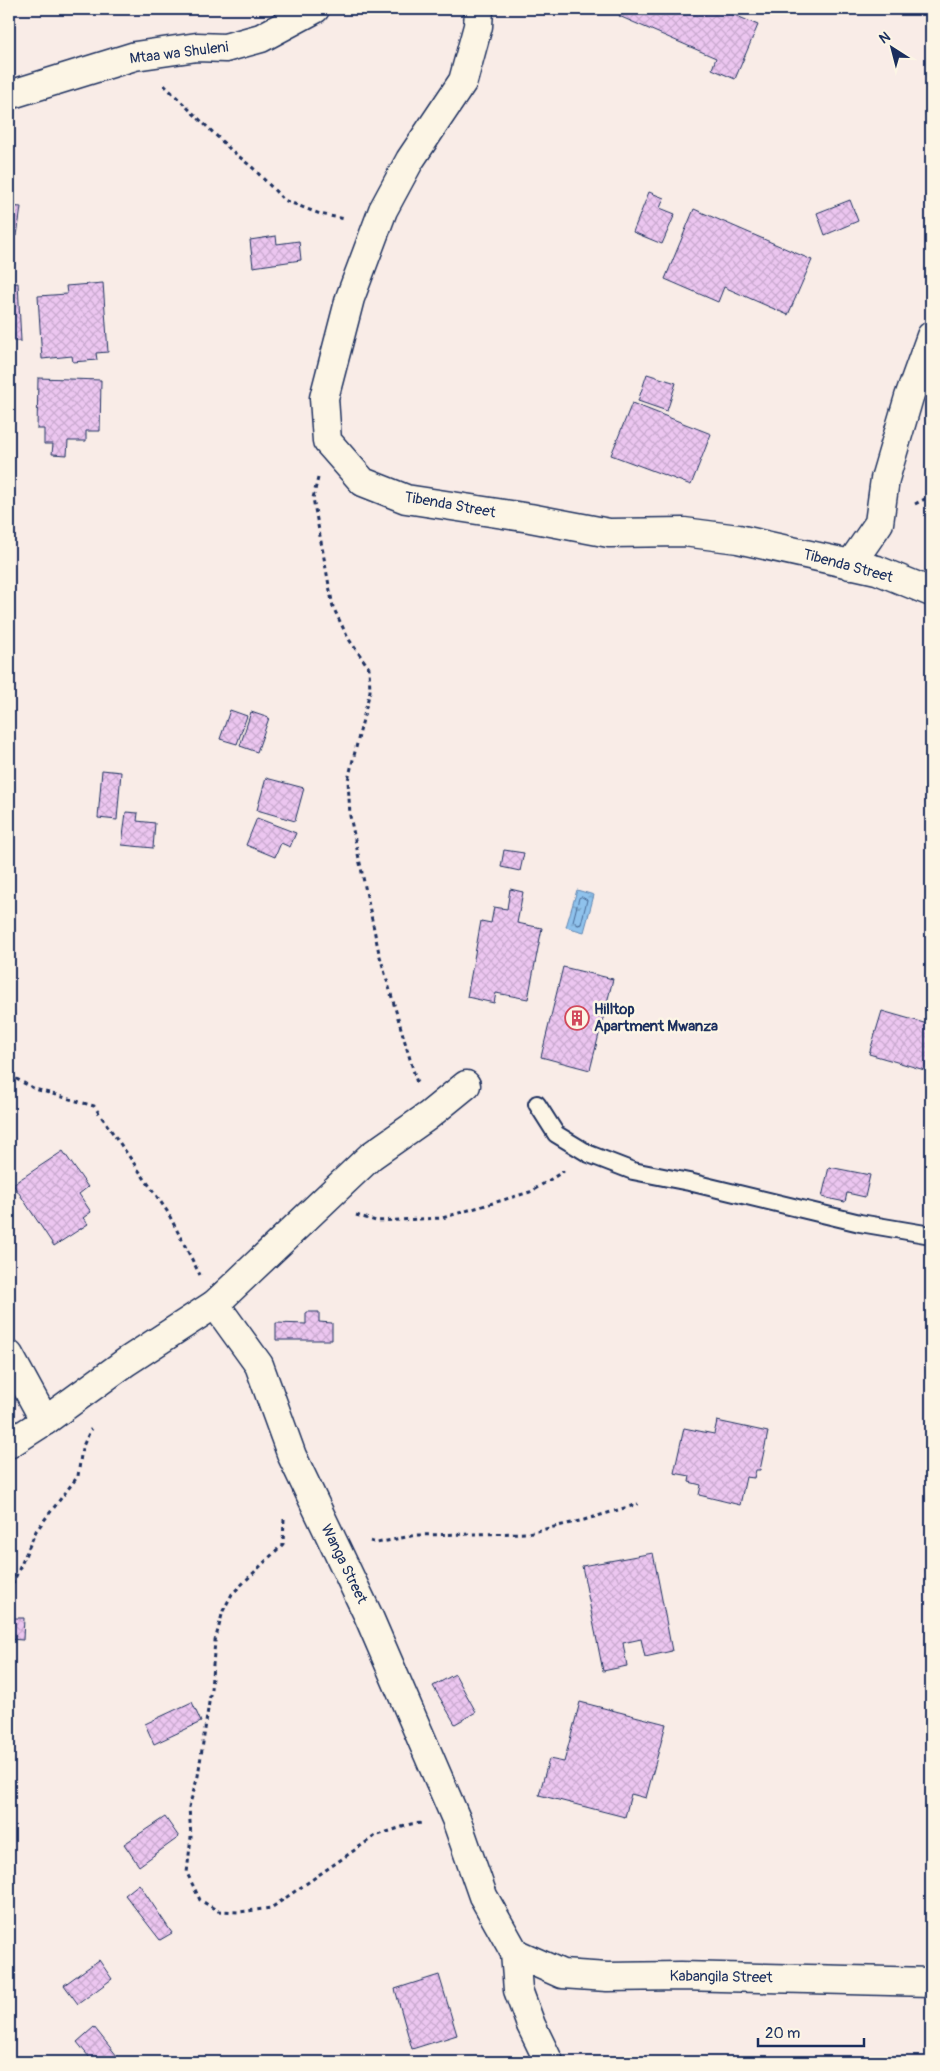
<svg xmlns="http://www.w3.org/2000/svg" width="940" height="2071" font-family="Pangolin,sans-serif">
  <style>
    .water { fill: url(#water-ripples); stroke: #6187b3 }
    .lines { fill: none; stroke-linecap: round; stroke-linejoin: round }
    .shore { stroke: #496a97; stroke-width: 1 }
    .building { fill: url(#building-cross-hatch); stroke: #1b2f5e }
    .service-casing { stroke: #1b2f5e; stroke-width: 20 }
    .minor-casing { stroke: #1b2f5e; stroke-width: 31 }
    .path { stroke: #1b2f5e; stroke-width: 3; stroke-dasharray: 4 4; stroke-linecap: butt }
    .service { stroke: #fcf5e5; stroke-width: 16 }
    .minor { stroke: #fcf5e5; stroke-width: 28 }
    .labels { text-anchor: middle; dominant-baseline: central; stroke-width: 5; stroke-linejoin: round; paint-order: stroke }
    .street-label { font-size: 15px; fill: #1b2f5e; stroke: #fcf5e5 }
    .poi-label { font-size: 15px; font-weight: bold; fill: #1b2f5e; stroke: #fcf5e5; text-anchor: start }
  </style>
  <defs>
    <pattern id="water-ripples" width="26" height="14" patternUnits="userSpaceOnUse" patternTransform="scale(1.25)"><rect width="26" height="14" fill="#8fc2ec"/><path d="M2 4q2-2 4 0t4 0M15 11q2-2 4 0t4 0" fill="none" stroke="#749ec2"/></pattern>
    <pattern id="building-cross-hatch" width="8" height="8" patternUnits="userSpaceOnUse" patternTransform="scale(1.25)"><rect width="8" height="8" fill="#ecc6f0"/><path d="M0 0l8 8M0 8l8-8" fill="none" stroke="#caaad0"/></pattern>
  </defs>
  <rect width="100%" height="100%" fill="#f9ece7"/>
  <filter id="ink" filterUnits="userSpaceOnUse"><feTurbulence type="fractalNoise" baseFrequency=".02" numOctaves="2"/><feDisplacementMap in="SourceGraphic" scale="10" xChannelSelector="R" yChannelSelector="G"/><feConvolveMatrix kernelMatrix="1 2 1 2 8 2 1 2 1" color-interpolation-filters="sRGB"/></filter>
  <g filter="url(#ink)">
    <polygon class="water" points="577,890 594,895 584,932 566,927"/>
    <g class="lines">
      <polygon class="shore" points="582,897 587,900 581,924 578,925 573,921 579,898"/>
    </g>
    <g class="building">
      <polygon points="622,9 732,9 730,13 758,25 735,79 712,69 716,58 619,16"/>
      <polygon points="649,192 664,198 660,208 675,214 662,244 633,232"/>
      <polygon points="850,200 858,221 825,235 817,213"/>
      <polygon points="9,206 21,207 17,236 9,235"/>
      <polygon points="694,209 812,260 788,315 724,287 718,302 665,279"/>
      <polygon points="276,236 277,244 299,241 301,260 253,267 250,240"/>
      <polygon points="18,283 21,341 9,341 9,284"/>
      <polygon points="103,283 108,352 96,353 97,360 73,362 72,356 42,359 38,296 67,294 66,286"/>
      <polygon points="647,374 676,383 667,411 638,401"/>
      <polygon points="38,378 101,380 100,431 86,431 86,441 68,441 67,455 52,454 53,444 44,444 44,429 37,429"/>
      <polygon points="632,403 711,434 691,485 611,455"/>
      <polygon points="230,710 247,716 237,744 220,739"/>
      <polygon points="251,712 269,718 257,752 240,746"/>
      <polygon points="102,770 121,772 117,820 98,818"/>
      <polygon points="266,778 304,788 295,821 257,810"/>
      <polygon points="126,812 138,813 137,821 155,823 153,848 122,845"/>
      <polygon points="257,818 296,833 290,847 281,843 275,857 246,845"/>
      <polygon points="504,850 524,853 520,871 501,867"/>
      <polygon points="510,889 523,892 517,923 542,928 528,999 496,993 494,1003 467,997 481,921 491,923 494,907 507,909"/>
      <polygon points="563,967 613,979 590,1070 541,1057"/>
      <polygon points="882,1011 931,1025 931,1059 928,1071 869,1054"/>
      <polygon points="63,1151 88,1187 79,1194 91,1212 83,1218 88,1224 54,1246 13,1184"/>
      <polygon points="829,1167 870,1175 865,1197 847,1193 845,1202 822,1197"/>
      <polygon points="306,1312 319,1312 319,1322 332,1323 332,1340 276,1340 276,1323 306,1324"/>
      <polygon points="717,1421 768,1432 760,1470 756,1470 754,1478 746,1477 740,1505 699,1495 701,1485 689,1482 690,1476 674,1473 684,1428 714,1434"/>
      <polygon points="653,1553 672,1651 645,1657 641,1639 623,1643 627,1666 603,1671 582,1566"/>
      <polygon points="9,1618 24,1618 23,1640 9,1639"/>
      <polygon points="455,1674 476,1712 455,1724 433,1686"/>
      <polygon points="192,1702 201,1722 154,1744 145,1724"/>
      <polygon points="580,1702 666,1724 646,1798 631,1794 625,1817 539,1795 549,1759 564,1762"/>
      <polygon points="165,1817 179,1837 139,1866 124,1844"/>
      <polygon points="139,1884 172,1933 160,1940 125,1895"/>
      <polygon points="99,1960 112,1979 78,2004 64,1985"/>
      <polygon points="439,1975 457,2035 412,2049 395,1989"/>
      <polygon points="94,2027 121,2061 119,2062 93,2062 77,2042"/>
    </g>
    <g class="lines">
      <g class="service-casing">
        <polyline id="service" points="537,1104 556,1134 589,1154 633,1171 689,1182 860,1223 931,1235"/>
      </g>
      <g class="minor-casing">
        <g id="minor">
          <polyline points="479,9 478,26 463,81 410,160 383,210 350,298 324,398 327,441 363,482 406,499 530,518 609,533 684,532 738,539 877,570 931,592"/>
          <polyline points="9,95 135,56 197,47 225,48 261,38 315,9"/>
          <polyline points="850,565 879,523 885,479 909,397 931,336"/>
          <polyline points="215,1304 259,1365 292,1456 368,1615 456,1819 483,1896 515,1953 518,1990 531,2025 549,2062"/>
          <polyline points="9,1355 45,1421"/>
          <polyline points="9,1444 45,1421 126,1362 215,1304 371,1156 428,1116 466,1085"/>
          <polyline points="515,1953 562,1974 607,1977 681,1976 931,1982"/>
        </g>
      </g>
      <g class="path">
        <polyline points="164,85 231,150 253,168 284,200 320,214 345,219"/>
        <polyline points="318,478 313,498 333,607 348,638 369,668 370,691 348,780 350,816 379,953 417,1083"/>
        <polyline points="915,504 931,496"/>
        <polyline points="9,1075 35,1089 94,1106 167,1211 200,1275"/>
        <polyline points="356,1215 376,1221 442,1218 530,1192 564,1171"/>
        <polyline points="284,1519 283,1544 232,1594 223,1611 215,1641 211,1689 198,1776 189,1807 191,1837 187,1873 200,1900 218,1911 239,1912 271,1908 375,1836 411,1824 423,1823"/>
        <polyline points="370,1541 377,1543 416,1535 528,1533 584,1520 638,1504"/>
        <polyline points="9,1592 36,1531 78,1476 82,1448 91,1429"/>
      </g>
      <use href="#service" class="service"/>
      <use href="#minor" class="minor"/>
    </g>
  </g>
  <defs>
    <g id="building-ring" transform="scale(1.25)"><circle r="9.5" fill="#fcf5e5" stroke="#d1495b" stroke-width="1.5"/><path d="M-4-6H4V6H1V3H-1V6H-4ZM-2.5-4.3h1.7v1.8h-1.7ZM.8-4.3h1.7v1.8H.8ZM-2.5-1h1.7V.8h-1.7ZM.8-1h1.7V.8H.8Z" fill="#d1495b"/></g>
  </defs>
  <g fill-rule="evenodd">
    <use href="#building-ring" x="577" y="1018"/>
  </g>
  <g class="labels">
    <g class="street-label">
      <text transform="translate(179 53) rotate(-7)">Mtaa wa Shuleni</text>
      <text transform="translate(450 505) rotate(10)">Tibenda Street</text>
      <text transform="translate(848 566) rotate(15)">Tibenda Street</text>
      <text transform="translate(344 1564) rotate(64)">Wanga Street</text>
      <text transform="translate(721 1977) rotate(1)">Kabangila Street</text>
    </g>
    <g class="poi-label">
      <text x="594" y="1009">Hilltop<tspan x="594" dy="17">Apartment Mwanza</tspan></text>
    </g>
  </g>
  <rect width="940" height="2071" fill="none" stroke="#fcf5e5" stroke-width="30"/>
  <rect x="15" y="15" width="910" height="2041" fill="none" stroke="#1b2f5e" stroke-width="2" filter="url(#ink)"/>
  <g transform="translate(892 48) rotate(324)" stroke="#fcf5e5" stroke-width="4" paint-order="stroke">
  <path d="M0-4L9 19L0 12L-9 19Z" fill="#1b2f5e"/>
  <text y="-8" font-size="14" font-weight="bold" text-anchor="middle" fill="#1b2f5e">N</text>
  </g>
  <path d="M758 2038v8h106v-8" fill="none" stroke="#1b2f5e" stroke-width="2.5"/>
  <text x="765" y="2038" font-size="15" fill="#1b2f5e" stroke="#fcf5e5" stroke-width="4" paint-order="stroke">20 m</text>
</svg>
